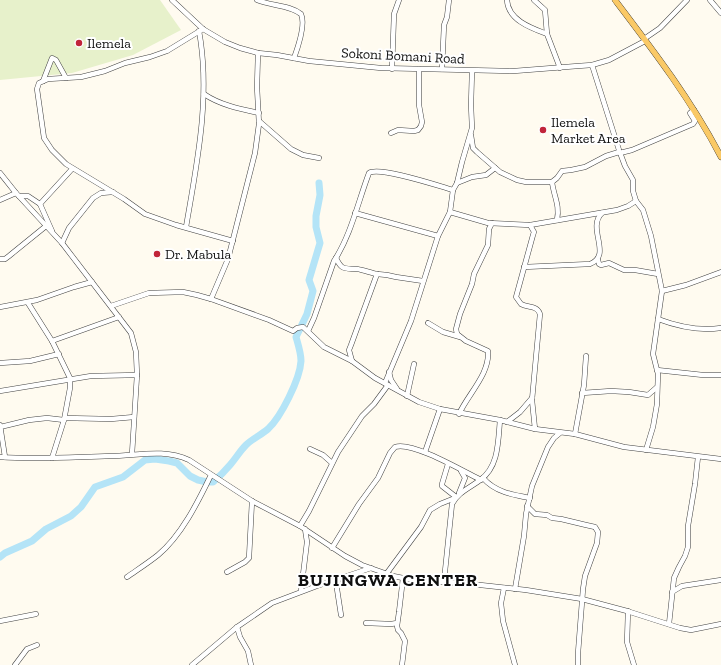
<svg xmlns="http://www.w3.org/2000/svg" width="721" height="665" font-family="'Zilla Slab',serif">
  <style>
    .pitch { fill: #e7f1cb }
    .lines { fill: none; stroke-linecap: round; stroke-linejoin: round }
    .river { stroke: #b4e4f7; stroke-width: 7 }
    .minor-casing { stroke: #424242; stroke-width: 5.5 }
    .major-casing { stroke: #202020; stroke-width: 6 }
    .minor { stroke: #fff; stroke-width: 4.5 }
    .major { stroke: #fac966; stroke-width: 5.5 }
    .poi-dot { fill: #c12439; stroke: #fff; stroke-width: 1.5 }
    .labels { text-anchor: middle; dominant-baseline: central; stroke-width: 4; stroke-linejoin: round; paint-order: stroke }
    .poi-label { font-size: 14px; fill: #0f0f0f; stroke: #fff; text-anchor: start }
    .street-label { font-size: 14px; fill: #0f0f0f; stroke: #fff }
    .district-label { font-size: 18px; font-weight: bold; letter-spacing: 1px; fill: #0f0f0f; stroke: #fff }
  </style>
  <rect width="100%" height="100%" fill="#fffbf0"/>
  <polygon class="pitch" points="0,0 160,0 181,30 133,55 72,73 0,80"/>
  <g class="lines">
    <path class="river" d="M0,557L5,553L32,541L46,529L71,516L81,507L95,487L123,477L145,460L155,459L169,461L177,463L190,476L198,480L207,482H213C219,477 225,471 230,465C236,458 240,451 246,445C252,439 261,435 268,429C281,417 300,379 301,361C301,353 298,344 296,337L307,314L313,291L309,280L320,243L316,227V216L320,195L319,183"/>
    <g class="minor-casing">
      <g id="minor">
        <polyline points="172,0 203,29 225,42 240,48 258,53 277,55 309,61 381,68 514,71 578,66 592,65 609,60 645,41"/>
        <path d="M257,0C271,6 290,5 301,14C306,24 298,47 294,58"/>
        <path d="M507,0C508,20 531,28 547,34"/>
        <polyline points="534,0 545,10 547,34 560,68"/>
        <polyline points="710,0 721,13"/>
        <polyline points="203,29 167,51 150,57 125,63 105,71 81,77 48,79 39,83 37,89 44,138 52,150 66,164 124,199 145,214 176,225 233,241"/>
        <polyline points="644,39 660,28 687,0"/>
        <polyline points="592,65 619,150 625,166 633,180 633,191 636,201 643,210 651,236 662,291 653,354 658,374 657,404 653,427 646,450"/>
        <polyline points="392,69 394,14 399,0"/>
        <polyline points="442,69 444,25 447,17 449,0"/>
        <polyline points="43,81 52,58 56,60 66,78"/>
        <path d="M204,94C220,105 240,109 259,113"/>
        <polyline points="259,121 291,149 303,155 319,158"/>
        <polyline points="391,133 398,130 414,131 418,130 421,126 422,122 419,105 419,69"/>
        <polyline points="471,135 473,148 477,152 500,172 517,180 526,182 552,182 557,178 562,171 571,170 585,167 606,156 619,152"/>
        <polyline points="620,153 632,150 693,124 695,121 690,113 694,110"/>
        <polyline points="0,173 16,193 62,243 131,333 136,352 137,375 132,454"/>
        <path d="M552,182C554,197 560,205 557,220"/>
        <polyline points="457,183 472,177 486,175 495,168"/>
        <polyline points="19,196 28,196 40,204"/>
        <polyline points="0,200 16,193"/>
        <polyline points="450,212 488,223 530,225 617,210 628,206 636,201"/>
        <polyline points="355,213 438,236"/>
        <path d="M530,225L534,232L533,235L516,297L521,304C528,308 537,305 540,314L532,400L535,429"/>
        <path d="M186,227C197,163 211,96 199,31"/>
        <polyline points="52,231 40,204 72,169"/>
        <polyline points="62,243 69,228 93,198 101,193 113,192"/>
        <path d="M336,258C342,271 345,268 357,269C364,270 371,273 377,274"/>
        <polyline points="0,259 5,259 9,256 46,226"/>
        <polyline points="598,260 599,264 601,265 609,263 624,270 635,270 658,274"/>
        <path d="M524,267L590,264C613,255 586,228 602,213"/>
        <polyline points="662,291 686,285 721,272"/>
        <polyline points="211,299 228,259 255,153 259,124 257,87 258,53"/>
        <polyline points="28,303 52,341 70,378 70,388 64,420 52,458"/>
        <polyline points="111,306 149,293 183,292 197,295 211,299 269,320 293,331 297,328 303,327 324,347 352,361 375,378 419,402 440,409 500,420 535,429 575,434 624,447 721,459"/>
        <polyline points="0,307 37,300 74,287 92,282"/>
        <path d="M658,319C679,327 699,331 721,328"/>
        <polyline points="428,323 443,332 460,337"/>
        <path d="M308,331L314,318L334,261C351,235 358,202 369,173C379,166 439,186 453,190"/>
        <polyline points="52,341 119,317"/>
        <polyline points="352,361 349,350 351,345 377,274 387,275 396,277 423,281"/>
        <polyline points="0,363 30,361 59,354"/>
        <polyline points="657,370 703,375 721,375"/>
        <polyline points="389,372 391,380 397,389"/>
        <polyline points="385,383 411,321 438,236 450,212 453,190 457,183 462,162 472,128 471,105 472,71"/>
        <polyline points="0,391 91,376 137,375"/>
        <polyline points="582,393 611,391 629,392 648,395 656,388"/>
        <polyline points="407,396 414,364"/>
        <path d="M459,414C468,394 490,374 488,351L466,341L457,334L456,329L460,314L472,284L474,274L488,245L489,229L492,223"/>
        <polyline points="65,418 111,419 134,417"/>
        <polyline points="507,422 520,412 532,398"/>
        <polyline points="0,425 5,457"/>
        <polyline points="0,427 29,420 47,418 64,420"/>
        <polyline points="575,434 584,385 586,356"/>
        <polyline points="310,449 323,455 332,463"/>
        <polyline points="425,452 440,409"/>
        <path d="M0,457C37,460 73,457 110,456C137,456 163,448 189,460L252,501L300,526L345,556L362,565L393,576L418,581L462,583L526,590L582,599L627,611L680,628L691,630L721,624"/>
        <polyline points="448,464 442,484 442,486 456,497"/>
        <path d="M483,478C495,492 513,495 530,498"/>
        <polyline points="459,493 465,478 461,471"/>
        <polyline points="527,506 535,514 547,515 552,518 561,519 586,525 595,527 598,532 597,543 585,576 583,589 578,653 578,665"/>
        <polyline points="300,526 309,511 338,452 362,416 374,404 388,385"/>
        <path d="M332,548L359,504L378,478L390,453L395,447C412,441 463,471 481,480"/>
        <polyline points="227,572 245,562 249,558 252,501"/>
        <polyline points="387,573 421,527 430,510 440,504 455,498"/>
        <path d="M127,577C137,570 148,563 158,555C181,536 198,502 211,475"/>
        <polyline points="338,579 337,589 341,615"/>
        <path d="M444,581L452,504C458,492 470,488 480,480C499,467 498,441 500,420"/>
        <polyline points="504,588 501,603 503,621 515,665"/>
        <polyline points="515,589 524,536 526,514 532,486 548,447 554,438 560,433"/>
        <polyline points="301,591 307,542 305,529"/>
        <polyline points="672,592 682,586 721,580"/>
        <polyline points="628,611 627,642 634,665"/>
        <polyline points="0,621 36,614"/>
        <polyline points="366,623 391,624 397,623"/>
        <polyline points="669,624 674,578 679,567 685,556 688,547 688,526 695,484 698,457"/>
        <polyline points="237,627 240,637 248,651 251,665"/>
        <polyline points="15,665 27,649 37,645"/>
        <polyline points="192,665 237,627 272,603 317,586 371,568"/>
        <polyline points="402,665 405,641 401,633 398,630 397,626 399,612 403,578"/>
      </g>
    </g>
    <g class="major-casing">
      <path id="major" d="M615,0C653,50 692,101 721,157"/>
    </g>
    <use href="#minor" class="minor"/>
    <use href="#major" class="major"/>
  </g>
  <g class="poi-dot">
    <circle cx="79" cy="43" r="4"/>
    <circle cx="543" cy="130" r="4"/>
    <circle cx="157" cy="254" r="4"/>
  </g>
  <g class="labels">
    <g class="poi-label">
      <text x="87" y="43">Ilemela</text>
      <text x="551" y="122">Ilemela<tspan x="551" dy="16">Market Area</tspan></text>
      <text x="165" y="254">Dr. Mabula</text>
    </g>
    <g class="street-label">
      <text transform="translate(403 56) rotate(3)">Sokoni Bomani Road</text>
    </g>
    <g class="district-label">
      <text x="388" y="580">BUJINGWA CENTER</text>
    </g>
  </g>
</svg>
